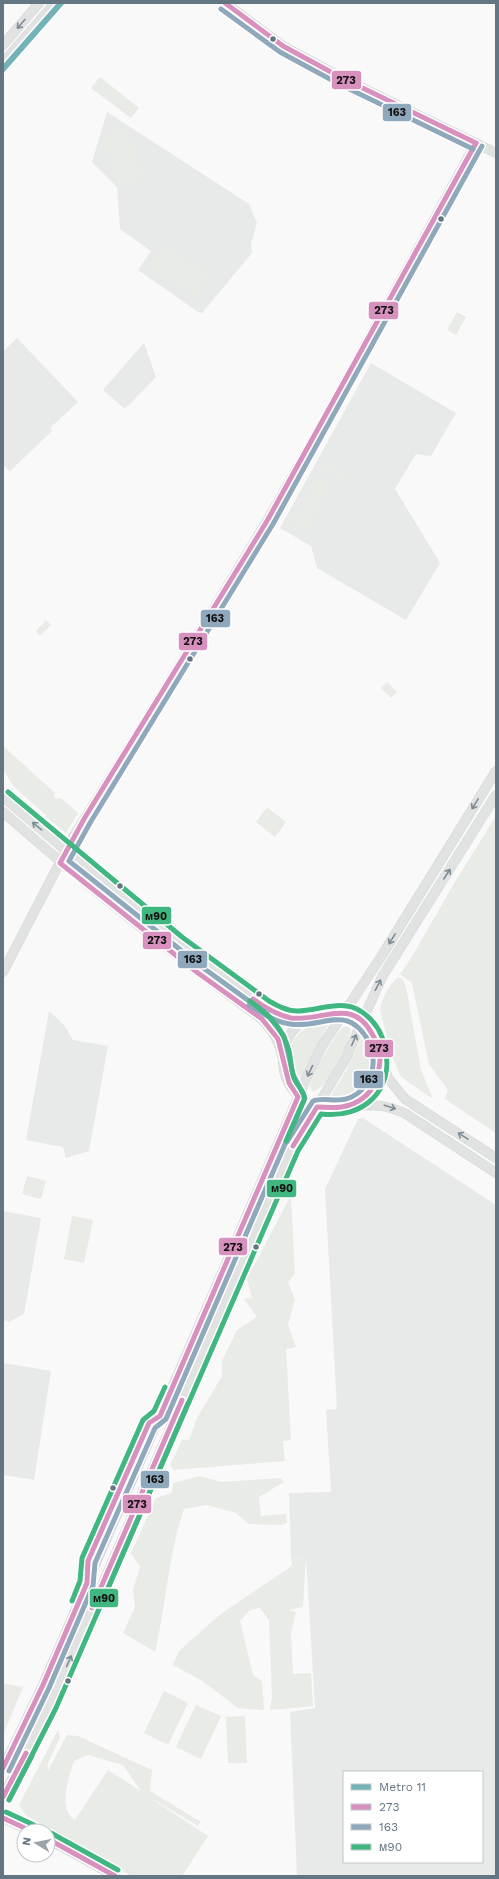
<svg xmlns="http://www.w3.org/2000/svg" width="499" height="1879" font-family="'Work Sans',sans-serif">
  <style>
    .built { fill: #e8e9e9; fill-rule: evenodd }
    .green { fill: #e8ebe6; fill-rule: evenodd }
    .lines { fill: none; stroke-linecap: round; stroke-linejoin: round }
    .secondary-casing { stroke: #d5d6d7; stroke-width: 10 }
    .secondary { stroke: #e1e2e2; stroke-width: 9 }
    .bus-1-casing { stroke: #fff; stroke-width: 8 }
    .bus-2-casing { stroke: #fff; stroke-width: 8 }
    .bus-3-casing { stroke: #fff; stroke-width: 8 }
    .bus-1 { stroke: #d891be; stroke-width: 5 }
    .bus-2 { stroke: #8fa8bb; stroke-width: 5 }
    .bus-3 { stroke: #40b781; stroke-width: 5 }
    .metro-1-casing { stroke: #fff; stroke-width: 9 }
    .metro-1 { stroke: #73b3b8; stroke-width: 6 }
    .oneway { stroke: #7e8c96 }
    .bus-dot { fill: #657683; stroke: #fff; stroke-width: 1.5 }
    .line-badge { stroke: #fff; stroke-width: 1.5 }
    .pale-badge-label { font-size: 11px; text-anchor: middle; font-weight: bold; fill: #111 }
  </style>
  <rect width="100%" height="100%" fill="#f9f9f9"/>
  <g class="built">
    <polygon points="107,112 249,204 257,223 251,244 252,253 202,313 198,312 138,270 151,251 120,229 117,187 92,162"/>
    <polygon points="17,338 78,402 50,428 52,431 10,471 3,465 3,352"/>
    <polygon points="144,343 156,377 125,409 103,390"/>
    <polygon points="371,363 456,413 431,456 416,454 395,489 440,563 406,620 317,568 311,546 280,528"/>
    <polygon points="49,1011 64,1025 73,1040 108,1046 89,1151 66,1158 63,1147 26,1140"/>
    <path d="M363,1118L496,1205V1876H297L290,1712L315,1708L306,1556L291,1557L289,1493L331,1492L326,1410L337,1409L325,1189L358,1119ZM344,1772H482V1862H344Z"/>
    <polygon points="3,1211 41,1218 24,1314 9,1322 3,1320"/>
    <polygon points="3,1363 51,1371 34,1480 3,1475"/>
  </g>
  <g class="green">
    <polygon points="100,77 139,108 131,118 91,88"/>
    <polygon points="128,127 145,177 118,186 101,136"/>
    <polygon points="162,244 210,275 196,298 148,267"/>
    <polygon points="457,312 466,317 456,335 447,330"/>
    <polygon points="324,459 349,473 344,482 319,468"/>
    <polygon points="318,476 332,484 312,521 297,512"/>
    <polygon points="294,512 311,522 307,531 289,522"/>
    <polygon points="46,620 51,625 40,636 36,631"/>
    <polygon points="387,682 397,692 391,698 381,688"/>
    <polygon points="3,746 55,793 54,796 57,799 61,798 78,813 66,833 45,816 47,816 13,786 3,769"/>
    <polygon points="267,807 286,822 275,837 256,822"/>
    <polygon points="496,816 496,1133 445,1099 448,1090 429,1064 412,983 400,974 410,960 455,882"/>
    <path d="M398,977L403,980L406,987L421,1070L433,1099L401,1077L394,1061L380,1011C381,1000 389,985 398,977Z"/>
    <path d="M330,1021L300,1079H295C280,1048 297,1023 330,1021Z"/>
    <path d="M343,1027L348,1026L351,1030C347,1047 330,1086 313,1092L310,1087C310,1076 334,1036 343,1027Z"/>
    <path d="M364,1035C376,1051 380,1082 359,1094C352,1099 340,1100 332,1101L330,1097L347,1069L362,1036Z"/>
    <polygon points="27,1176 46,1181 41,1199 22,1194"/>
    <polygon points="291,1195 295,1274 288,1282 295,1299 288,1325 296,1347 286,1349 291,1440 283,1441 285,1461 174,1470 170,1465 182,1440 189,1440 197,1418 222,1376 222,1361 237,1330 257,1317 244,1299 252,1298 247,1279"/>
    <polygon points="72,1216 93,1220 84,1263 64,1259"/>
    <path d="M200,1476L221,1482L281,1478L284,1482L259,1497L261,1516L286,1514L287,1523L281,1525L249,1524L236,1513L207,1505L184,1509C168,1555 166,1605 155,1652L123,1633L135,1607L133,1590L140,1567L131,1553L156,1498L172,1493L173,1483Z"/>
    <polygon points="306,1556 303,1607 289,1610 296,1612 291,1633 293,1674 311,1673 313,1706 270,1710 272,1697 269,1620 260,1608 250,1610 240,1621 253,1675 262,1681 264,1710 238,1708 201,1680 173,1665 179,1651 222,1613 286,1570 292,1565 291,1557"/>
    <polygon points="3,1683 23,1687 3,1735"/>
    <polygon points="164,1691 188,1703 168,1745 144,1733"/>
    <polygon points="196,1705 221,1716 201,1759 176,1747"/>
    <polygon points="245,1716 247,1763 228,1763 226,1717"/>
    <path d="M58,1730L60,1737L48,1763V1771L67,1735L78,1736L152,1770L150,1791L201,1822L198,1826L146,1795L208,1836L182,1876H131L115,1865L27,1816L19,1805ZM88,1755L123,1765L141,1791L108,1770L75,1820C57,1809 69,1777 74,1761Z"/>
  </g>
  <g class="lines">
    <g class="secondary-casing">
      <g id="secondary">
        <polyline points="225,3 283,46 342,78 496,153"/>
        <polyline points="3,45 39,3"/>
        <polyline points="3,63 55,3"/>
        <polyline points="3,797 115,892 193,955 253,1000 269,1010 284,1016 297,1018 312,1016"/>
        <path d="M3,812C86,885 172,954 262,1019C274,1032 279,1042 283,1059"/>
        <polyline points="3,972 72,839 143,725 267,521 316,435 476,143"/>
        <circle cx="332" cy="1060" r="49"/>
        <polyline points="382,1062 388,1078 405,1099 496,1158"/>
        <path d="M353,1106C373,1104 388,1105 406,1114L496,1173"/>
        <polyline points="3,1768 43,1685 310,1070 322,1046 381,957 496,771"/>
        <polyline points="3,1797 50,1705 292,1148 345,1060 382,977 496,795"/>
        <polyline points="3,1818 31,1831"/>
        <polyline points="48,1839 115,1876"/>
      </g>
    </g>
    <use href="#secondary" class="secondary"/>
    <g class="bus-1-casing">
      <g id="bus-1">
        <polyline points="225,3 283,46 342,78 476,143"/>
        <path d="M253,999C264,1007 277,1015 291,1018C321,1022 351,997 371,1032C376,1040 381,1050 380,1060C379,1074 375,1089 363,1098C349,1109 334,1108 317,1107L293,1146"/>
        <polyline points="92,1608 182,1400"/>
        <polyline points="3,1768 43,1685 87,1583 88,1561 149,1423 160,1416 298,1097 289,1083 278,1039 262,1019 198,973 60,863 84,819 267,521 476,143"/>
        <polyline points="3,1797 26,1753"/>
        <polyline points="3,1818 31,1831"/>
        <polyline points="48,1839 115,1876"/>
      </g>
    </g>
    <g class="bus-2-casing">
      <g id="bus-2">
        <polyline points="221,9 280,52 339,84 473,149"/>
        <path d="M249,1005C262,1013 275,1022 290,1024C323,1029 347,1002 369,1042C373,1051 375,1065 371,1074C367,1085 360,1094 349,1098C337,1103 324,1097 313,1101L287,1142"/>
        <polyline points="98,1611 188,1403"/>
        <polyline points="9,1771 49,1688 93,1586 95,1563 155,1428 166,1419 305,1098 293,1074 284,1036 267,1014 202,967 69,861 90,823 273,524 482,146"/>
        <polyline points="9,1800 32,1756"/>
      </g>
    </g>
    <g class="bus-3-casing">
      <g id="bus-3">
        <path d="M8,792L182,937L269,1001C278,1006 287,1011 297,1011C319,1011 342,998 362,1012C374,1020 382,1033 385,1047C395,1091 363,1119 321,1114L298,1151L56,1708L9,1800"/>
        <path d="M250,1001C269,1015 283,1028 289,1051C291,1060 291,1070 294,1078C297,1086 306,1092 304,1100L286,1141"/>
        <polyline points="72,1601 80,1581 82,1558 143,1420 154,1411 165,1387"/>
        <polyline points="6,1812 34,1825"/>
        <polyline points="51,1833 118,1870"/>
      </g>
    </g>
    <use href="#bus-1" class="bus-1"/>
    <use href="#bus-2" class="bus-2"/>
    <use href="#bus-3" class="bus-3"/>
    <g class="metro-1-casing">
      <polyline id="metro-1" points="3,69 61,3"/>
    </g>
    <use href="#metro-1" class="metro-1"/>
  </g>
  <defs><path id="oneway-shaft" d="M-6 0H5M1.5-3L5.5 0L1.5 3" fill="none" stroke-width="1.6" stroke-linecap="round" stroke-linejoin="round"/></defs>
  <g class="oneway">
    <use href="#oneway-shaft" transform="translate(21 24) rotate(131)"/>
    <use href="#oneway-shaft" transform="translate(475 804) rotate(122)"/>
    <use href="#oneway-shaft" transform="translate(37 826) rotate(-140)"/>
    <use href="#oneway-shaft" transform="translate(447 874) rotate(-57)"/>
    <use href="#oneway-shaft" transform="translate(392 939) rotate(122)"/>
    <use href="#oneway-shaft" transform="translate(378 985) rotate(-63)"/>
    <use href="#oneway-shaft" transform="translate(354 1040) rotate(-67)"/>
    <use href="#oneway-shaft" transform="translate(310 1071) rotate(115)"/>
    <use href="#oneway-shaft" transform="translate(390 1107) rotate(18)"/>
    <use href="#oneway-shaft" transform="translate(463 1136) rotate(-148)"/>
    <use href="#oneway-shaft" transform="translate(69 1661) rotate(-67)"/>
  </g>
  <g class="bus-dot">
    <circle cx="273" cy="39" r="3.5"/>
    <circle cx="441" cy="219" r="3.5"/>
    <circle cx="190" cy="659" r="3.5"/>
    <circle cx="120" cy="886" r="3.5"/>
    <circle cx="259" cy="994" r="3.5"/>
    <circle cx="256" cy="1247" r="3.5"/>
    <circle cx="113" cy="1488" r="3.5"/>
    <circle cx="68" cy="1681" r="3.5"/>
  </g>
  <g class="line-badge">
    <rect x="331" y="70" width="31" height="20" rx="4" fill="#d891be"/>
    <rect x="382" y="103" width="30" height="19" rx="4" fill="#8fa8bb"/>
    <rect x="368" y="301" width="31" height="19" rx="4" fill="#d891be"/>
    <rect x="200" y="609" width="31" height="19" rx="4" fill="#8fa8bb"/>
    <rect x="178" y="632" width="30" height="19" rx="4" fill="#d891be"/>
    <rect x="141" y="906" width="31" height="19" rx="4" fill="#40b781"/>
    <rect x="142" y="931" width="30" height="19" rx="4" fill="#d891be"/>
    <rect x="177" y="950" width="31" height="19" rx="4" fill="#8fa8bb"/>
    <rect x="364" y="1039" width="30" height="19" rx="4" fill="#d891be"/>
    <rect x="353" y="1070" width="31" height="19" rx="4" fill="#8fa8bb"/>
    <rect x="266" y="1179" width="31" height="19" rx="4" fill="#40b781"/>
    <rect x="218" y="1237" width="30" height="19" rx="4" fill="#d891be"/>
    <rect x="140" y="1470" width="30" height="19" rx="4" fill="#8fa8bb"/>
    <rect x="122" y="1494" width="30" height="20" rx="4" fill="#d891be"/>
    <rect x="89" y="1588" width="30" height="20" rx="4" fill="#40b781"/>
  </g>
  <g class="pale-badge-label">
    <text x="346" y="84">273</text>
    <text x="397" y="116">163</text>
    <text x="384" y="314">273</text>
    <text x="215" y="622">163</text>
    <text x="193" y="645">273</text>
    <text x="156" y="920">м90</text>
    <text x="157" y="944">273</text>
    <text x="193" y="963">163</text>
    <text x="379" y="1052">273</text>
    <text x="369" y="1083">163</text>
    <text x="282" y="1192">м90</text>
    <text x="233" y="1251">273</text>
    <text x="155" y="1483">163</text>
    <text x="137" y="1508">273</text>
    <text x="104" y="1602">м90</text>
  </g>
  <rect width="499" height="1879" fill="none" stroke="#657683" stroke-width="8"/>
  <rect x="343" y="1771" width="140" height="92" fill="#ffffff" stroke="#c1c8cd"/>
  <rect x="351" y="1784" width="20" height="6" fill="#73b3b8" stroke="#c1c8cd"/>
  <text x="379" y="1791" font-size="12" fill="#657683">Metro 11</text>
  <rect x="351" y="1804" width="20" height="6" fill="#d891be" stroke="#c1c8cd"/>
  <text x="379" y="1811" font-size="12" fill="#657683">273</text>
  <rect x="351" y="1824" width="20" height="6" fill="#8fa8bb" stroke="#c1c8cd"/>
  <text x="379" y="1831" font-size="12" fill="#657683">163</text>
  <rect x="351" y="1844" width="20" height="6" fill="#40b781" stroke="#c1c8cd"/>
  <text x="379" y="1851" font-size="12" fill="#657683">м90</text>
  <g transform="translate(36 1843) rotate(280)"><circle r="19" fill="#ffffff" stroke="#c1c8cd"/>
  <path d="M0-3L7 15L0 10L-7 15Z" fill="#99a4ac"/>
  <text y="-6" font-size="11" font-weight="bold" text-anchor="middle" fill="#657683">N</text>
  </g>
</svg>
